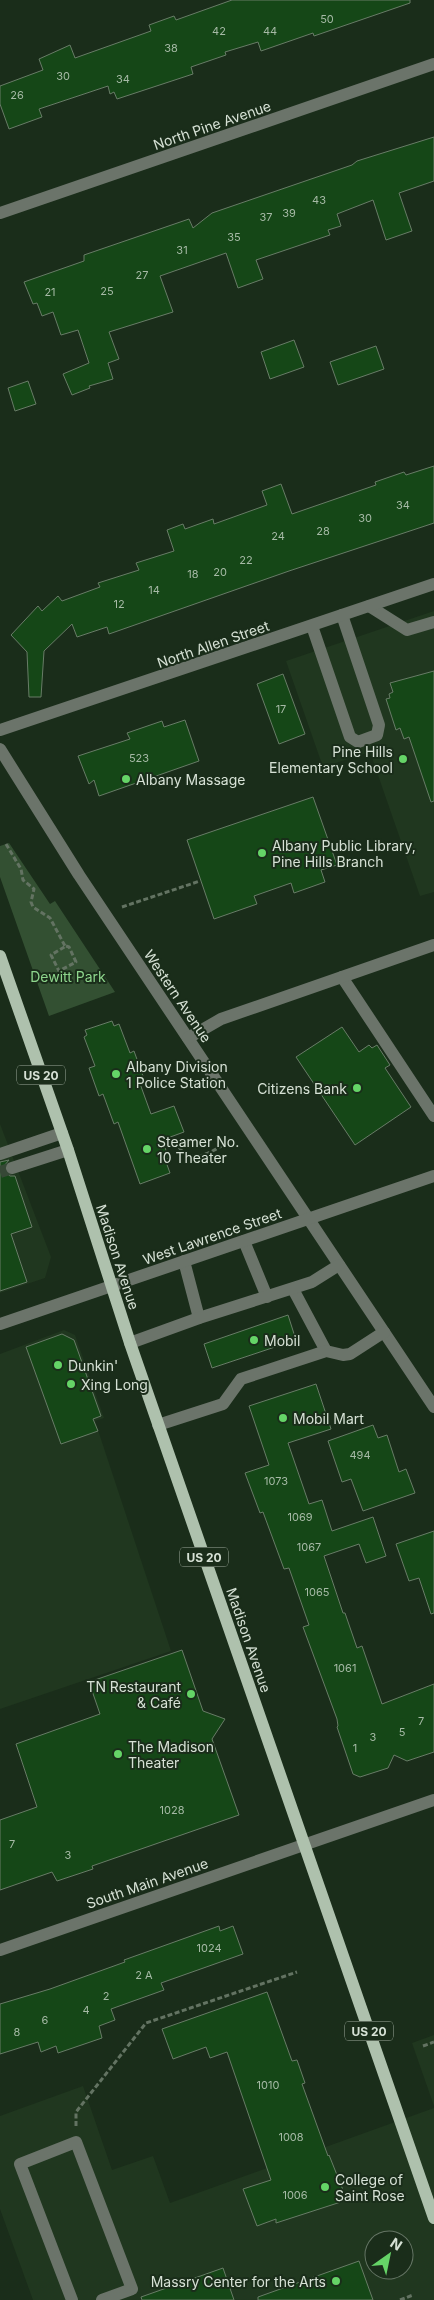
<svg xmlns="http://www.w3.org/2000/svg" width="434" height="2300" font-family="Inter,sans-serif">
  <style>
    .built { fill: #20371f; fill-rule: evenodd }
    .green { fill: #335032 }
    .building { fill: #154717; stroke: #687c67 }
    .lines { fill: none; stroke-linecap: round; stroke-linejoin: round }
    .minor-tunnel { stroke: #364836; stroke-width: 12; stroke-dasharray: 12 6; stroke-linecap: butt }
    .path { stroke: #637362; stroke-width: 3; stroke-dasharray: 5 2.5; stroke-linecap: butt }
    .minor { stroke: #6b746a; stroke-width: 12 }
    .major { stroke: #aec1ad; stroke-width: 12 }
    .poi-dot { fill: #65d467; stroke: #1a2d1a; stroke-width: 2 }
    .labels { text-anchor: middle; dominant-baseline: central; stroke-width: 4; stroke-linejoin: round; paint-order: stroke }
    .number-label { font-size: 11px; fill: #a6baa6 }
    .shield { fill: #1a2d1a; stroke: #9eab9d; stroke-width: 1 }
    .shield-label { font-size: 12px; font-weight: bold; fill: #d6e1d5 }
    .street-label { font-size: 14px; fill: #d6e1d5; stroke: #1a2d1a }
    .poi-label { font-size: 14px; fill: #d6e1d5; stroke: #1a2d1a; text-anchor: start }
    .park-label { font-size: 14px; fill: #8ed68d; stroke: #1a2d1a }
  </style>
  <rect width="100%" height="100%" fill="#1a2d1a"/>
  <g class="built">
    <polygon points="434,611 434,892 420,896 370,752 323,767 286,661"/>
    <polygon points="0,1124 51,1257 45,1278 0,1293"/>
    <polygon points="64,1330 75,1335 104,1418 95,1421 171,1651 0,1709 0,1354"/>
    <polygon points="434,2035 434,2106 412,2043"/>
    <path d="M83,2086L112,2170L153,2156L170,2203L434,2108V2300H33L0,2209V2116ZM374,2240H404V2270H374Z"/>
  </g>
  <polygon class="green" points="9,843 50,904 55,901 115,992 49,1016 0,877 0,846"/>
  <g class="building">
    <polygon points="232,0 410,0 410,3 314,36 313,33 261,51 258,42 225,52 226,55 191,67 193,74 117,99 114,92 110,94 108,86 39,109 42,117 9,129 0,104 0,86 43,70 39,59 70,45 75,58 151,31 149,25 174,16 176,20"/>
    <polygon points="434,137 434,181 399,193 412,231 386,240 373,200 337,214 341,226 328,230 330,235 256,260 263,279 238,288 226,253 160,276 173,312 109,332 119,359 108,363 113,379 89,386 90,388 72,395 63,374 89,363 78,330 61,335 53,312 42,316 37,303 33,304 24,282 84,261 84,255 189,219 193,228 212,213 352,165 357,161"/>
    <polygon points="294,340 304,367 270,379 261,352"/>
    <polygon points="376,346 384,369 338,385 330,362"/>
    <polygon points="28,381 36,404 15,411 8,388"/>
    <polygon points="434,466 434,523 289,571 109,634 107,627 77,637 72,624 44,651 41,697 29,697 27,652 11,635 38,606 42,611 58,596 62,601 100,587 98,583 139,570 136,563 174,551 167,530 183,524 185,529 213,519 214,524 267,505 262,491 281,484 292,514 376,485 375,482 404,472 406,475"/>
    <polygon points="434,671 434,801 431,802 409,737 404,739 400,728 396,730 386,699 390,698 389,694 393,692 390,683"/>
    <polygon points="283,674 305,734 279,744 257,684"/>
    <polygon points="185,720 199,761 99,796 94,780 89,784 78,756 130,739 127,733 162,721 164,727"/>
    <polygon points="313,797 337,865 321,870 325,882 294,893 291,883 254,896 257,904 214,919 187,840"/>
    <polygon points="112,1021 114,1026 119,1024 130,1053 134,1051 144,1079 139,1081 151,1114 174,1106 184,1132 162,1140 169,1158 165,1159 170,1173 140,1184 118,1122 114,1124 103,1094 99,1096 89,1068 95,1066 84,1037 87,1035 85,1030"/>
    <polygon points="342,1027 359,1052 369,1045 372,1048 377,1045 390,1065 385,1068 411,1107 355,1145 296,1057"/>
    <polygon points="9,1160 4,1166 4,1171 10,1176 15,1176 32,1227 11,1234 27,1282 0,1291 0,1162"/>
    <polygon points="288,1315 296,1340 212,1368 204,1344"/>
    <polygon points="62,1334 74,1340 101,1416 93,1419 98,1431 61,1444 26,1347"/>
    <polygon points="316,1384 331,1429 288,1443 309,1504 322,1500 332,1531 373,1517 386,1556 366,1563 359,1544 324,1556 343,1613 345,1613 357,1648 362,1646 382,1704 434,1684 434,1752 407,1761 394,1755 388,1768 360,1777 353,1774 337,1727 338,1726 337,1719 303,1627 309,1625 289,1568 284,1569 263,1512 260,1513 245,1473 269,1465 249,1406"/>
    <polygon points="373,1425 378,1438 387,1435 399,1472 406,1469 415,1493 363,1511 351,1479 342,1482 328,1441"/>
    <polygon points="434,1531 434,1613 431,1614 419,1578 409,1581 396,1544"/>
    <polygon points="182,1650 203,1711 225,1719 212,1739 239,1815 92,1866 93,1869 57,1881 52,1872 0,1890 0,1820 37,1807 16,1744 100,1714 89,1682"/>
    <polygon points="219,1926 220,1931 233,1926 243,1954 161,1983 164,1990 111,2009 115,2020 99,2026 102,2038 58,2053 56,2046 41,2052 38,2042 0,2054 0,2004 50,1989 125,1962 124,1960"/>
    <polygon points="267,1992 292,2061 297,2060 305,2083 302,2084 328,2156 329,2155 347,2200 276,2223 276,2219 257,2226 243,2189 271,2180 227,2052 210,2058 206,2047 173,2059 162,2029"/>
    <polygon points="359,2261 373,2300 258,2300 258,2297"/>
    <polygon points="223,2268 234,2300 142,2300 141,2297"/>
  </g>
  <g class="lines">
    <polyline class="minor-tunnel" points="0,1172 12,1168"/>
    <g class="path">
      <polyline points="6,844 21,869 23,880 34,889 31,902 33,907 50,918 65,946"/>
      <polyline points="122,907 200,881"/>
      <polygon points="66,946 69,947 76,962 59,971 51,955"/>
      <path d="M176,1140C185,1168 209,1154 226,1143"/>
      <polyline points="423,2046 434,2042"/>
      <polyline points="76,2126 76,2112 146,2023 297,1972"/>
      <polyline points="400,2300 413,2295"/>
    </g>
    <g class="minor">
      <polyline points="0,213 434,64"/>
      <polyline points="369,606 407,630 434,622"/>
      <polyline points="312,626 350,737 358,742 377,735 379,725 342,615"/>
      <polyline points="0,730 434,584"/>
      <polyline points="0,749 79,875 434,1407"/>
      <polyline points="342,977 434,1116"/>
      <polyline points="188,1038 221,1019 434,945"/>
      <polyline points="0,1154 62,1133"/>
      <polyline points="12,1168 68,1150"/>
      <polyline points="244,1241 267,1297"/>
      <polyline points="184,1261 199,1318"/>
      <polyline points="293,1289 326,1351"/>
      <polyline points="0,1324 434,1176"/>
      <polyline points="130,1343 199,1318 312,1282 339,1265"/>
      <polyline points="158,1425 223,1404 241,1379 326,1351 343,1355 350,1354 384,1332"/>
      <polyline points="0,1950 434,1800"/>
      <polyline points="72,2300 20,2164 76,2142 132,2289 102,2300"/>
    </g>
    <polyline class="major" points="0,956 68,1150 130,1343 434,2218"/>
  </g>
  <g class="poi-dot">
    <circle cx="403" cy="759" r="5"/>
    <circle cx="126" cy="779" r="5"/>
    <circle cx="262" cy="853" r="5"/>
    <circle cx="116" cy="1074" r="5"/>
    <circle cx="357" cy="1088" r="5"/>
    <circle cx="147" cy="1149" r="5"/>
    <circle cx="254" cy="1340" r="5"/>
    <circle cx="58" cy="1365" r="5"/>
    <circle cx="71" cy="1384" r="5"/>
    <circle cx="283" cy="1418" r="5"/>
    <circle cx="191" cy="1694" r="5"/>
    <circle cx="118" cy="1754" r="5"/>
    <circle cx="325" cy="2187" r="5"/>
    <circle cx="336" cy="2281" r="5"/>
  </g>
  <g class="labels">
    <g class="number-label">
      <text x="327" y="19">50</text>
      <text x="219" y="31">42</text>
      <text x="270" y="31">44</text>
      <text x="171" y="48">38</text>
      <text x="63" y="76">30</text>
      <text x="123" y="79">34</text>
      <text x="17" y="95">26</text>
      <text x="319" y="200">43</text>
      <text x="289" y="213">39</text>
      <text x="266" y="217">37</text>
      <text x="234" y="237">35</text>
      <text x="182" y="250">31</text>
      <text x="142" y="275">27</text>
      <text x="107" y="291">25</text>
      <text x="50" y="292">21</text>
      <text x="403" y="505">34</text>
      <text x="365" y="518">30</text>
      <text x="323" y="531">28</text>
      <text x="278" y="536">24</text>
      <text x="246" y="560">22</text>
      <text x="220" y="572">20</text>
      <text x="193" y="574">18</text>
      <text x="154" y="590">14</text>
      <text x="119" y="604">12</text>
      <text x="281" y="709">17</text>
      <text x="139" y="758">523</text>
      <text x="360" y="1455">494</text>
      <text x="276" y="1481">1073</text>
      <text x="300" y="1517">1069</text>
      <text x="309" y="1547">1067</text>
      <text x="317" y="1592">1065</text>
      <text x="345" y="1668">1061</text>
      <text x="421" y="1721">7</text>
      <text x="402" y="1732">5</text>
      <text x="373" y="1737">3</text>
      <text x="355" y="1748">1</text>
      <text x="172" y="1810">1028</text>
      <text x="12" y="1844">7</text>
      <text x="68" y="1855">3</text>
      <text x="209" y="1948">1024</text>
      <text x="144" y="1975">2 A</text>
      <text x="106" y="1996">2</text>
      <text x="86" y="2010">4</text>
      <text x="45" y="2020">6</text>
      <text x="17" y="2032">8</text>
      <text x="268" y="2085">1010</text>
      <text x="291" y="2137">1008</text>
      <text x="295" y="2195">1006</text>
    </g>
    <g class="shield">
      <rect x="17" y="1065.5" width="48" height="19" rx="4"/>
      <rect x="180" y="1547.5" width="48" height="19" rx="4"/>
      <rect x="345" y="2021.5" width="48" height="19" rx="4"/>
    </g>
    <g class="shield-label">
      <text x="41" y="1075">US 20</text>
      <text x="204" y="1557">US 20</text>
      <text x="369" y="2031">US 20</text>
    </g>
    <g class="street-label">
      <text transform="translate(212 125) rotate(-19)">North Pine Avenue</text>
      <text transform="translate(213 644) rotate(-19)">North Allen Street</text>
      <text transform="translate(178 996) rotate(56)">Western Avenue</text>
      <text transform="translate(212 1236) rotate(-19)">West Lawrence Street</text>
      <text transform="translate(118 1257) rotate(72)">Madison Avenue</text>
      <text transform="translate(249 1640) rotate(71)">Madison Avenue</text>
      <text transform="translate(147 1883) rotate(-19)">South Main Avenue</text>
    </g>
    <g class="poi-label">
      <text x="393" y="751" text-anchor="end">Pine Hills<tspan x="393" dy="16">Elementary School</tspan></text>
      <text x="136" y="779">Albany Massage</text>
      <text x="272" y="845">Albany Public Library,<tspan x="272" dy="16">Pine Hills Branch</tspan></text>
      <text x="126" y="1066">Albany Division<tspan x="126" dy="16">1 Police Station</tspan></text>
      <text x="347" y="1088" text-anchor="end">Citizens Bank</text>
      <text x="157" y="1141">Steamer No.<tspan x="157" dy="16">10 Theater</tspan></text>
      <text x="264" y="1340">Mobil</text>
      <text x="68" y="1365">Dunkin'</text>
      <text x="81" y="1384">Xing Long</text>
      <text x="293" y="1418">Mobil Mart</text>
      <text x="181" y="1686" text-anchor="end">TN Restaurant<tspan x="181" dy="16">&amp; Café</tspan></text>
      <text x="128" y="1746">The Madison<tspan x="128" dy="16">Theater</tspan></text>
      <text x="335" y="2179">College of<tspan x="335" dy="16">Saint Rose</tspan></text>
      <text x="326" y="2281" text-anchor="end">Massry Center for the Arts</text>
    </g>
    <g class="park-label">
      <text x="68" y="976">Dewitt Park</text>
    </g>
  </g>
  <g transform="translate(389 2255) rotate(33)"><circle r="24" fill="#1a2d1a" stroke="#657565"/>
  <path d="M0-4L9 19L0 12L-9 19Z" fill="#65d467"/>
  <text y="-8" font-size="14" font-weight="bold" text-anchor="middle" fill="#d6e1d5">N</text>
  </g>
</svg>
